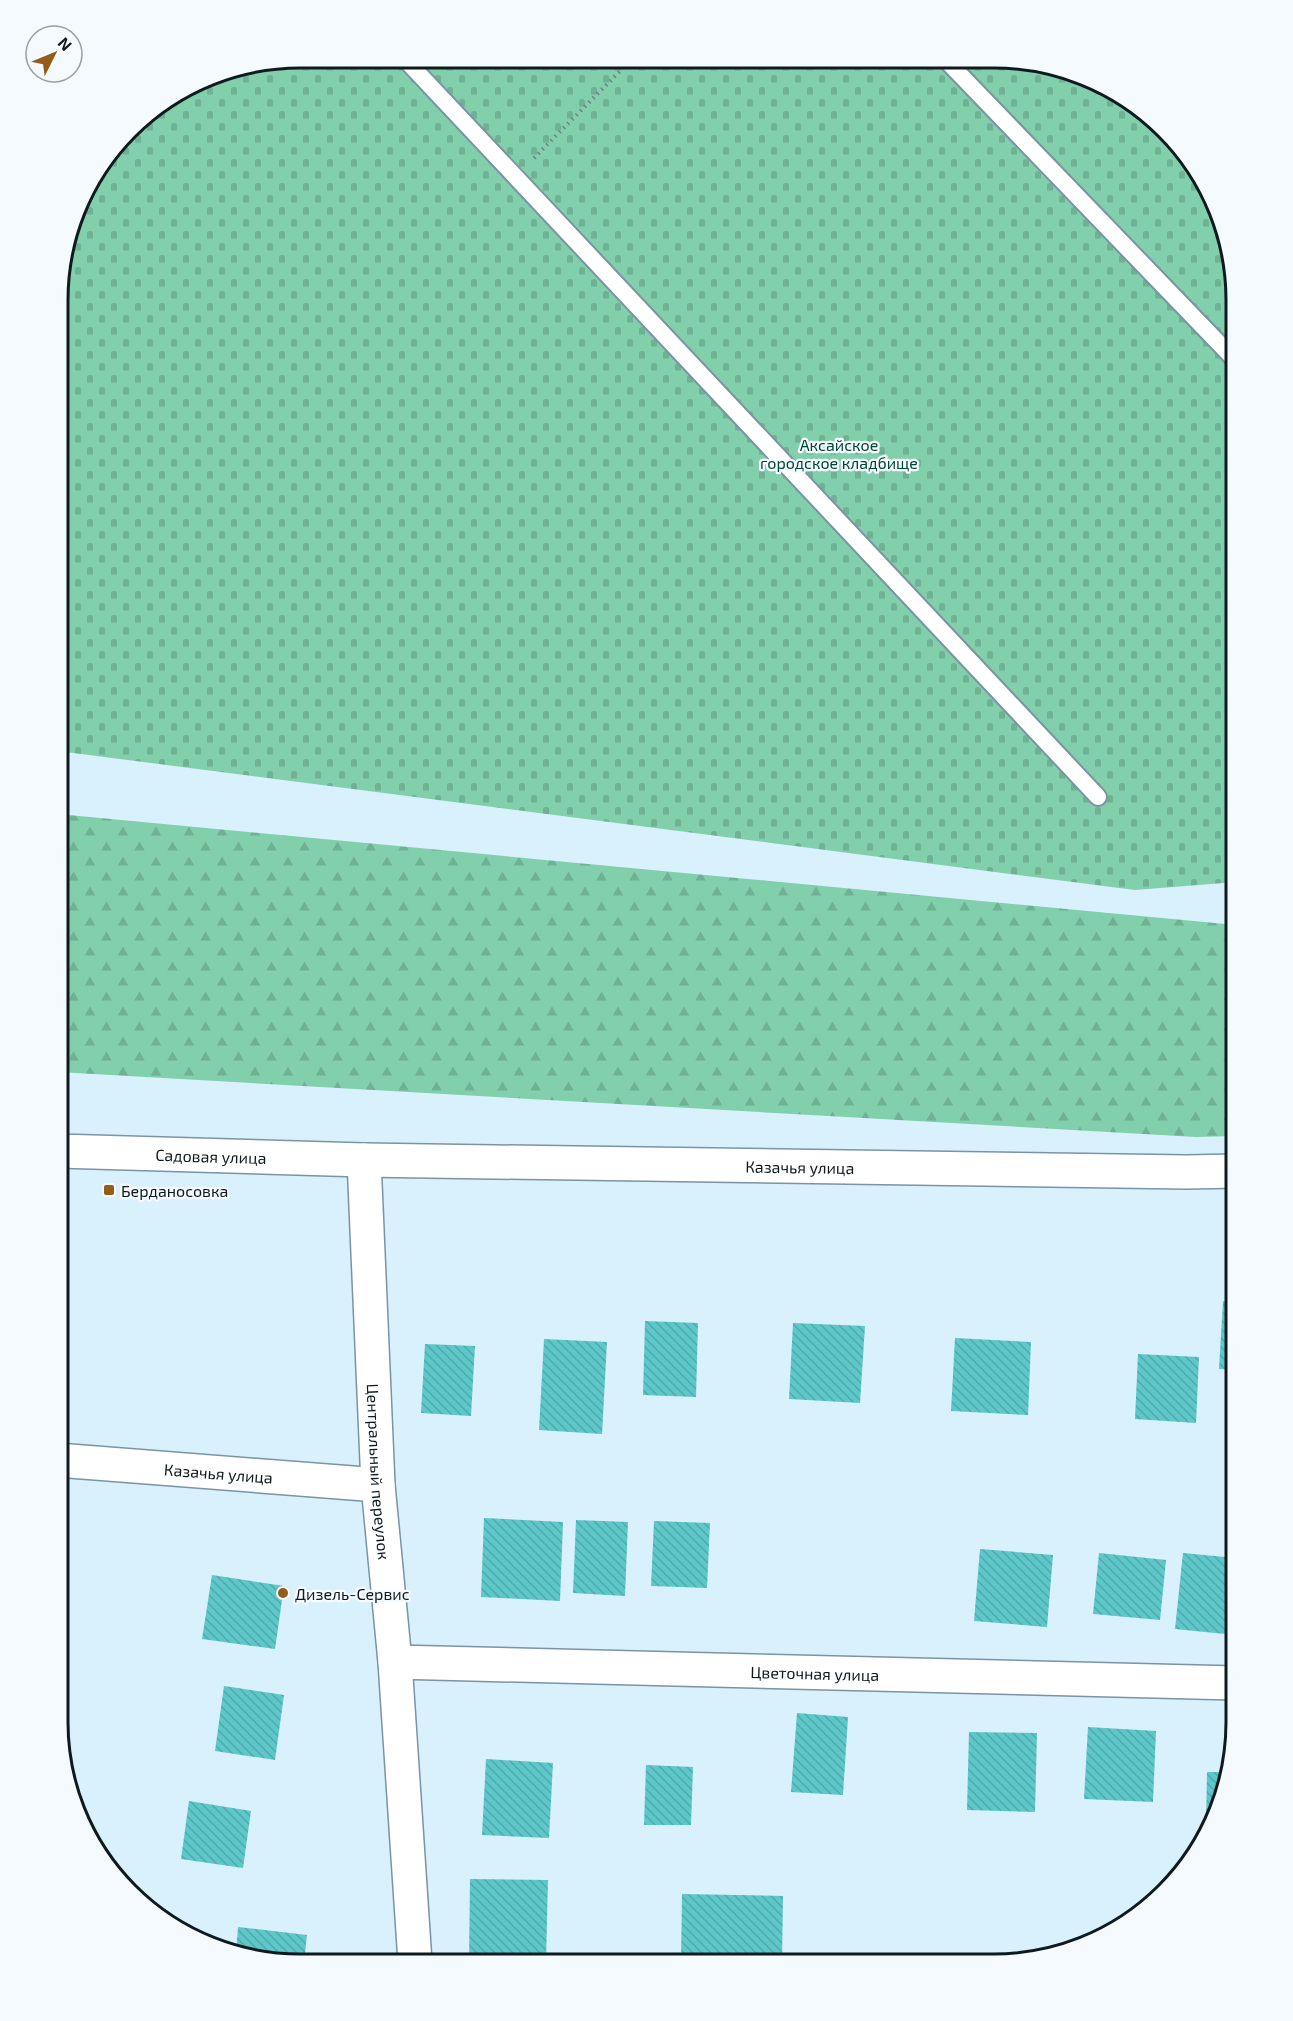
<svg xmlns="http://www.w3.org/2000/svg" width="1293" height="2021" font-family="'Exo 2',sans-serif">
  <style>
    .forest { fill: url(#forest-firs) }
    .cemetery { fill: url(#cemetery-stones) }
    .building { fill: url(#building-back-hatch) }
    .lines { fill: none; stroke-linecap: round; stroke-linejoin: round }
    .service-casing { stroke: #7994a2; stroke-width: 20 }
    .minor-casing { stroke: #7994a2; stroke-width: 36 }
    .secondary-casing { stroke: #7994a2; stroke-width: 36 }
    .path { stroke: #71828b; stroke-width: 4; stroke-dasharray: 1.5 4.5; stroke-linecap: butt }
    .service { stroke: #fff; stroke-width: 16 }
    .minor { stroke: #fff; stroke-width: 33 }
    .secondary { stroke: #fff; stroke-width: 33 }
    .poi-dot { fill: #955b19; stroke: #f4fafd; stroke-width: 2 }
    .labels { text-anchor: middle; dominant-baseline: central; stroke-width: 4.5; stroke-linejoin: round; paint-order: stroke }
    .park-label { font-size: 16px; fill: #004730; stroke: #f4fafd }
    .street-label { font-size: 16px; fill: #0f1a1f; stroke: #f4fafd }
    .poi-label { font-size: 16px; fill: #0f1a1f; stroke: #f4fafd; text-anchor: start }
    .rim { fill: none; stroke: #0f1a1f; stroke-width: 3 }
  </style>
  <defs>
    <pattern id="forest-firs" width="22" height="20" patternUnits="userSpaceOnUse" patternTransform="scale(1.5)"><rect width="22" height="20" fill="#81cfab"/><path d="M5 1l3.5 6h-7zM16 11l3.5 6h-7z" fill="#6eb193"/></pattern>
    <pattern id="cemetery-stones" width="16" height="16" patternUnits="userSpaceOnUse" patternTransform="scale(1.5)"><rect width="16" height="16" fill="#81cfab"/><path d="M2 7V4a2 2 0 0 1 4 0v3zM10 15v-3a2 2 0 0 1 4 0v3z" fill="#6eb193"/></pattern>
    <pattern id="building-back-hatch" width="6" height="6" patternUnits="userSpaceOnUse" patternTransform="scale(1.5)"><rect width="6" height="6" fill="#5dc7c9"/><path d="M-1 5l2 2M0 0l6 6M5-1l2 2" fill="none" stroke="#50aaac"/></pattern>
  </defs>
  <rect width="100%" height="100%" fill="#d9f0fd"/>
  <polygon class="forest" points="58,814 1236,925 1236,1136 1196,1137 58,1072"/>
  <polygon class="cemetery" points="299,57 1026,59 1086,75 1141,107 1186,151 1217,206 1236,299 1236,882 1135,890 58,751 59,268 82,192 139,117 207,75"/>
  <g class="building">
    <polygon points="1223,1301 1236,1302 1236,1370 1219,1369"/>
    <polygon points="645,1321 698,1323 696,1397 643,1395"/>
    <polygon points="793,1323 865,1326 860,1403 789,1399"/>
    <polygon points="955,1338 1031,1342 1028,1415 951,1411"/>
    <polygon points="544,1339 607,1342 602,1434 539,1430"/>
    <polygon points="425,1344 475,1346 471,1416 421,1413"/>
    <polygon points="1138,1354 1199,1357 1196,1423 1135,1419"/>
    <polygon points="484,1518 563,1522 560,1601 481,1597"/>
    <polygon points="576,1520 628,1522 625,1596 573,1593"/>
    <polygon points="654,1521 710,1523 707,1588 651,1586"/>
    <polygon points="980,1549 1053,1555 1047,1627 974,1621"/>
    <polygon points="1099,1553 1166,1560 1160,1620 1093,1614"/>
    <polygon points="1183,1553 1236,1558 1235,1635 1175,1629"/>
    <polygon points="212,1575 284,1586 275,1649 202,1639"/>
    <polygon points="224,1686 284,1695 275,1760 215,1751"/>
    <polygon points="797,1713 848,1717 843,1795 791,1792"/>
    <polygon points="1088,1727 1156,1731 1153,1802 1084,1799"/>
    <polygon points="969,1732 1037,1733 1035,1812 967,1810"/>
    <polygon points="486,1759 553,1763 549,1838 482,1835"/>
    <polygon points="646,1765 693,1767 691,1825 644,1825"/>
    <polygon points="1207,1772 1229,1772 1223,1800 1210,1825 1206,1825"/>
    <polygon points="189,1801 251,1811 243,1868 181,1859"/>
    <polygon points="470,1879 548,1880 546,1963 469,1961"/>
    <polygon points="682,1894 783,1896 782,1963 681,1963"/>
    <polygon points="238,1927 307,1935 304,1962 268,1962 236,1953"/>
  </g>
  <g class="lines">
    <g class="service-casing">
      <g id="service">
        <polyline points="403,57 1098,797"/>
        <polyline points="945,59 1236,361"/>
      </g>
    </g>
    <g class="minor-casing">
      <g id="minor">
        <path id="s1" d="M364,1160L378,1485L395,1662L415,1962"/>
        <path id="s2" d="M57,1460L378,1485"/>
        <path id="s3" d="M395,1662L1235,1683"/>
      </g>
    </g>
    <g class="secondary-casing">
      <g id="secondary">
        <path id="s4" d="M58,1151L364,1160L1187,1172L1236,1171"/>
      </g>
    </g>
    <polyline class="path" points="534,158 633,58"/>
    <use href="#service" class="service"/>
    <use href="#minor" class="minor"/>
    <use href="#secondary" class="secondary"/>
  </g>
  <g class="poi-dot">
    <rect x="103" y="1184" width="12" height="12" rx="3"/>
    <circle cx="283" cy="1593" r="6"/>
  </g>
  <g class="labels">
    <g class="park-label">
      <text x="839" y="444">Аксайское<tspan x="839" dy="18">городское кладбище</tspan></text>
    </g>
    <g class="street-label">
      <text stroke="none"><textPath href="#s4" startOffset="153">Садовая улица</textPath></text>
      <text stroke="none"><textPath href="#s4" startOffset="742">Казачья улица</textPath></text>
      <text stroke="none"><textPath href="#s1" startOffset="312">Центральный переулок</textPath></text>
      <text stroke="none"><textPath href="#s2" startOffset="162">Казачья улица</textPath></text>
      <text stroke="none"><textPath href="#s3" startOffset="420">Цветочная улица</textPath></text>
    </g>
    <g class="poi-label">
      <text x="121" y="1190">Берданосовка</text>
      <text x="295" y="1593">Дизель-Сервис</text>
    </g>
  </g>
  <path d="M0 0H1293V2021H0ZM300 68H994A232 232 0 0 1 1226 300V1722A232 232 0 0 1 994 1954H300A232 232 0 0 1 68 1722V300A232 232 0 0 1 300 68Z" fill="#f4fafd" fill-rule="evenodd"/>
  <path class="rim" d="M300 68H994A232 232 0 0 1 1226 300V1722A232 232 0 0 1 994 1954H300A232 232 0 0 1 68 1722V300A232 232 0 0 1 300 68Z"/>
  <g transform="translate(54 54) rotate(47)"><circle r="28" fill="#f4fafd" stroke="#98a0a4" stroke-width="1.5"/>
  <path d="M0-4.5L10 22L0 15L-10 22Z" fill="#955b19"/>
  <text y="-9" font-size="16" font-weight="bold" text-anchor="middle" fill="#0f1a1f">N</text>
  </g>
</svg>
